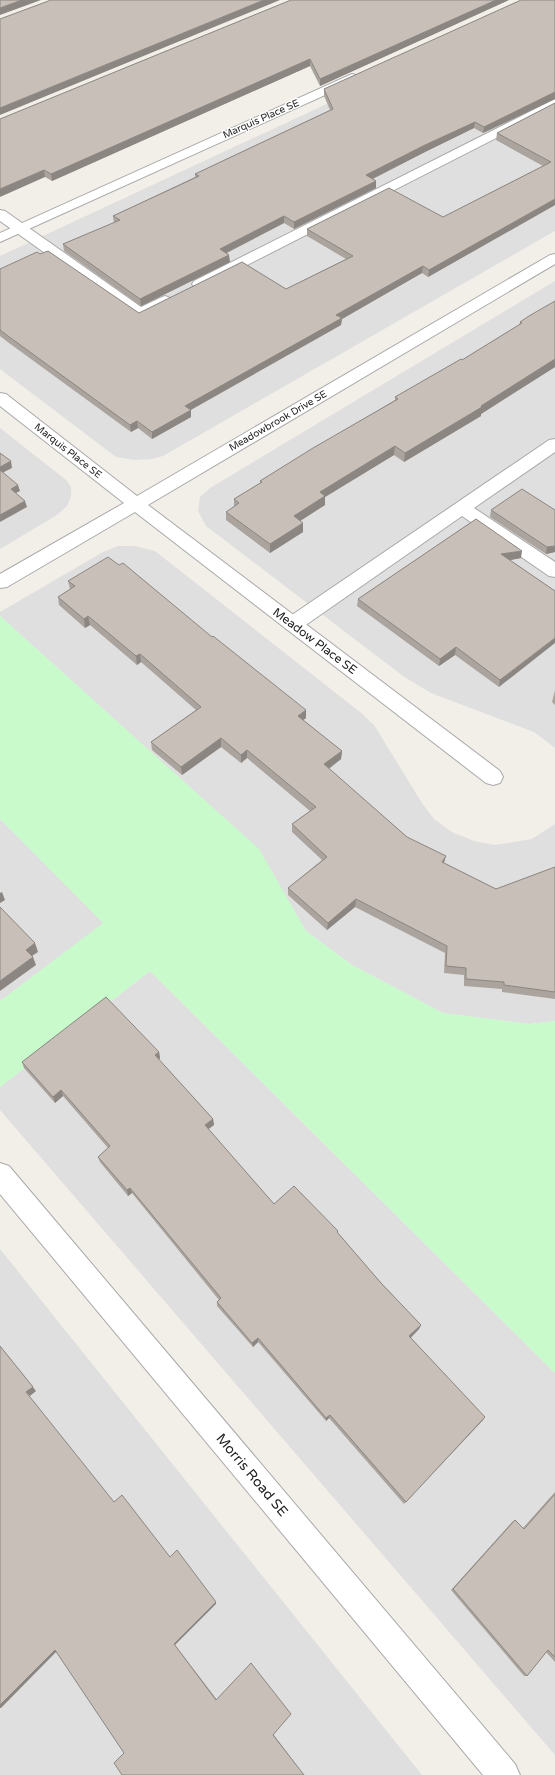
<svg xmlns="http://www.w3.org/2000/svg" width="555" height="1775" font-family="'Varela Round',sans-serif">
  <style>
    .residential { fill: #e0dfdf }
    .park { fill: #c8facc }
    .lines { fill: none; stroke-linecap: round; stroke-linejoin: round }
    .lane-casing { stroke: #a9a9a9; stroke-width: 2 }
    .street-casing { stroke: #a9a9a9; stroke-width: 2 }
    .lane { fill: #fff; fill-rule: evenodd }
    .street { fill: #fff; fill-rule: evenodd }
    .wall { fill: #aba49e }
    .shaded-wall { fill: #8b8681 }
    .building { fill: #c7bfb8; stroke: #8b8681 }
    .labels { text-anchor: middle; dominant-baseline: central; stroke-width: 3; stroke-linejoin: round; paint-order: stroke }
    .far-street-label { font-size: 10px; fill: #222; stroke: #fff }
    .street-label { font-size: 12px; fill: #222; stroke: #fff }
    .near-street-label { font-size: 14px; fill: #222; stroke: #fff }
  </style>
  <rect width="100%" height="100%" fill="#f2efe9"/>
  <g class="residential">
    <polygon points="550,0 555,0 555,231 163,456 152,459 135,460 116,457 0,369 0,256"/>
    <polygon points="555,281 555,748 534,732 431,693 403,676 206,526 198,511 200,497 210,488"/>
    <polygon points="0,428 66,480 71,487 71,496 67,506 57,515 0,549"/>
    <polygon points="118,546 135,546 155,551 360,712 374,725 422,803 434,819 452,832 474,841 495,845 532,839 555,824 555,1021 530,1024 443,1013 352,965 306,931 258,849 0,616 0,612 103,552"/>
    <polygon points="0,819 104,923 0,1001"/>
    <polygon points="150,971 555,1373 555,1755 0,1110 0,1087"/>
    <polygon points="0,1249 422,1775 0,1775"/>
  </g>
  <polygon class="park" points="0,616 259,849 306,931 352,965 443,1013 530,1024 555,1021 555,1373 150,971 0,1087 0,1001 103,923 0,819"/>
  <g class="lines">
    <g class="lane-casing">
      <g id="lane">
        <polygon points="555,99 555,108 204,287 199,288 194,287 192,284 194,281"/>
        <path d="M0,210L5,211L141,307L160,298L165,296L170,298L173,301L170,304C160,310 147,320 135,317L0,221Z"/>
        <polygon points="555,439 555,452 474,508 555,562 555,577 549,576 462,516 300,629 293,631 286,629 284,624 286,619 549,440"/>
      </g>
    </g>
    <g class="street-casing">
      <g id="street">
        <polygon points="352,74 356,75 358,78 356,81 0,242 0,233"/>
        <polygon points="555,254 555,264 148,505 500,771 503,777 500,783 493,785 486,783 135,512 7,587 0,588 0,574 124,503 0,406 0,393 6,394 137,496 550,255"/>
        <polygon points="0,1163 9,1166 515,1764 520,1775 483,1775 0,1194"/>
      </g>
    </g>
    <use href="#lane" class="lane"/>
    <use href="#street" class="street"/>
  </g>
  <g class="wall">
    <polygon points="509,0 320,86 310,66 52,181 45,177 0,119"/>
    <polygon points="555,0 555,99 483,133 474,128 425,152 373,179 376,188 294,229 284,223 227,253 230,262 141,306 64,251 63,244 114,223 113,216 195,177 195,174 330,110 324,96 324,89"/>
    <polygon points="555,103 555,205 428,277 422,273 342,319 341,325 191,410 191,417 152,439 138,428 131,432 9,343 0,336 0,269 139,313 286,289 346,259 307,236 307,229 443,217 543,166 496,140 497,133"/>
    <polygon points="555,301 555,367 481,414 481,416 404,462 394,455 325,497 325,505 300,520 303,532 270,553 226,520 226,512 234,507 234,499 260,483 260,481 395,400 395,397 462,360 519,325 520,322"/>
    <polygon points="491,510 555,552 546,554 490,517"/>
    <polygon points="476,519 521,558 510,560 555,591 499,687 455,655 439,666 357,606 358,599"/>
    <polygon points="68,581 306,718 303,720 342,751 341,759 329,769 407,837 444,863 496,889 555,867 555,999 502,992 502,989 464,986 464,975 444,973 445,953 355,907 327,930 288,895 288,888 322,860 292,832 292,824 310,811 247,758 241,763 221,747 182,775 152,750 151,742 196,710 141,662 137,665 90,625 85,628 59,605 58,597 70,589"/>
    <polygon points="555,690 555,705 552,702"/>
    <polygon points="159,1052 160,1058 159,1060 213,1119 214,1125 208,1129 274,1204 338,1233 381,1283 421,1325 419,1329 411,1338 483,1420 404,1504 329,1418 326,1421 258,1342 253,1347 217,1306 217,1302 219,1300 132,1193 128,1196 100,1162 98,1157 108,1148 63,1096 55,1103 24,1068 22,1062"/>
    <polygon points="555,1492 555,1662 546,1652 527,1676 524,1676 451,1590 512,1522 515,1520 523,1528"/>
  </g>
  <g class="shaded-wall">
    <polygon points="22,0 41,0 0,15 0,8"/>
    <polygon points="264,0 280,0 0,115 0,108"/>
    <polygon points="496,0 509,0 320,86 320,79"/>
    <polygon points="310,59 310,66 52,181 51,174"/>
    <polygon points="555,92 555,99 483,133 484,127"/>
    <polygon points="475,122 474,128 425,152 366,182 366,175 425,145"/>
    <polygon points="44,170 45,177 0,197 0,189"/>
    <polygon points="376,181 376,188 294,229 294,222"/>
    <polygon points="555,199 555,205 428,277 429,270"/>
    <polygon points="284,216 284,223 220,256 220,249"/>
    <polygon points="229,255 230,262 141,306 140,299"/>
    <polygon points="423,266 422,273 342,319 341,325 185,413 185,406 336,315"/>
    <polygon points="555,359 555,367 481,414 481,416 404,462 405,453"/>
    <polygon points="191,410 191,417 152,439 152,432"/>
    <polygon points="137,421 138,428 131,432 130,425"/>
    <polygon points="395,446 394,455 325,497 325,505 294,525 294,516 320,492"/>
    <polygon points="11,461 12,468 0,474 0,467"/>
    <polygon points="18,485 20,491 12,495 11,489"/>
    <polygon points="25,501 27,507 0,522 0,515"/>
    <polygon points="303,523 303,532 270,553 270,544"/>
    <polygon points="555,546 555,552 546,554 547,547"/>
    <polygon points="522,551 521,558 500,562 501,554"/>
    <polygon points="88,616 90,625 85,628 84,619"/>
    <polygon points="555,638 555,643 499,687 500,680"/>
    <polygon points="456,647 455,655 439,666 440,659"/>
    <polygon points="140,654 141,662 137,665 136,656"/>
    <polygon points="306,710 306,718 298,724 298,716"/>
    <polygon points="221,738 221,747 182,775 181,767"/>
    <polygon points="247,750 247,758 241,763 241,755"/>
    <polygon points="342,751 341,759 324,772 324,764"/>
    <polygon points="446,856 444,863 442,862"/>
    <polygon points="2,892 5,900 0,903 0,893"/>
    <polygon points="356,899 355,907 327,930 328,923"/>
    <polygon points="35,943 38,952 29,958 26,950"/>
    <polygon points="33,957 36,965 0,991 0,981"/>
    <polygon points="159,1052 160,1058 156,1062 155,1055"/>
    <polygon points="61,1090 63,1096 55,1103 53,1097"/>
    <polygon points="213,1119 214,1125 206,1131 205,1125"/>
    <polygon points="130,1188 132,1193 128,1196 127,1190"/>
    <polygon points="421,1325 419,1329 408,1340 409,1336"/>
    <polygon points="258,1338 258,1342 253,1347 252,1343"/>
    <polygon points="0,1346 36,1391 30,1396 26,1392"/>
    <polygon points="330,1415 329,1418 326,1421 326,1418"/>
    <polygon points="485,1417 483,1420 404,1504 406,1502"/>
    <polygon points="216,1602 216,1604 175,1645 217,1700 216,1700 174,1644"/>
    <polygon points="55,1650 58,1650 1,1708 0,1708 0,1705"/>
    <polygon points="273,1734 304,1775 273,1735"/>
  </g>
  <g class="building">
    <polygon points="0,0 22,0 0,8"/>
    <polygon points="51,0 264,0 0,108 0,19"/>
    <polygon points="291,0 496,0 320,79 310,59 51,174 44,170 0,189 0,119"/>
    <polygon points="521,0 555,0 555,92 484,127 475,122 425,145 366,175 376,181 294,222 284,216 220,249 229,255 140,299 63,244 120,220 113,216 199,176 195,174 333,109 324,89"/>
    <polygon points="555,103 555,199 429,270 423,266 336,315 342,318 185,406 191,410 152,432 137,421 130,425 8,336 0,330 0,269 37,252 40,254 48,251 139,313 242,262 286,289 353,256 307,229 389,188 443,217 551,162 497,133"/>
    <polygon points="555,301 555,359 481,406 482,407 405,453 395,446 320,492 325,496 294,516 303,523 270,544 226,512 239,503 234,499 262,482 260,481 313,448 398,399 395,397 461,359 462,360 522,323 520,322 529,316"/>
    <polygon points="0,453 11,461 0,467"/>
    <polygon points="0,470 18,485 11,489 25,501 0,515"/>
    <polygon points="522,489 555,510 555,546 547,547 491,510"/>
    <polygon points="476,519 522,551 501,554 555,591 555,638 500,680 456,647 440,659 358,599"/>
    <polygon points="108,557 119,565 123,563 212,637 213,636 306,710 298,716 342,751 324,764 407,837 446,856 442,862 496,889 555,867 555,992 504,985 504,982 466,979 466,968 446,966 447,946 356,899 328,923 288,888 327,857 292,824 316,807 247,750 241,755 221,738 181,767 151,742 201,707 140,654 136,656 88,616 84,619 58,597 75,586 68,581"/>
    <polygon points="0,907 35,943 26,950 33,957 0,981"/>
    <polygon points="106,997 159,1052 155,1055 213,1119 205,1125 274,1204 294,1186 338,1231 337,1232 381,1283 421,1325 409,1336 485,1417 406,1502 330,1415 326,1418 258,1338 252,1343 217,1302 221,1298 130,1188 127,1190 98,1157 110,1146 61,1090 53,1097 22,1062"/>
    <polygon points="0,1346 33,1387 26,1392 114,1502 122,1495 170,1557 177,1550 216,1602 174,1644 216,1700 251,1663 291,1714 273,1735 304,1775 122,1775 114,1763 124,1753 55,1650 0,1705"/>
    <polygon points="555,1494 555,1657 548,1650 527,1676 453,1589 515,1520 524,1529"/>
  </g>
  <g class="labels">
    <g class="far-street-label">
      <text transform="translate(261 119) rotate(-24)">Marquis Place SE</text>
      <text transform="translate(278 421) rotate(-30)">Meadowbrook Drive SE</text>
      <text transform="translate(68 451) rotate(38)">Marquis Place SE</text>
    </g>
    <g class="street-label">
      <text transform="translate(315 641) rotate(37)">Meadow Place SE</text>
    </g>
    <g class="near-street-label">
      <text transform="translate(252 1475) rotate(50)">Morris Road SE</text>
    </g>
  </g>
</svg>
